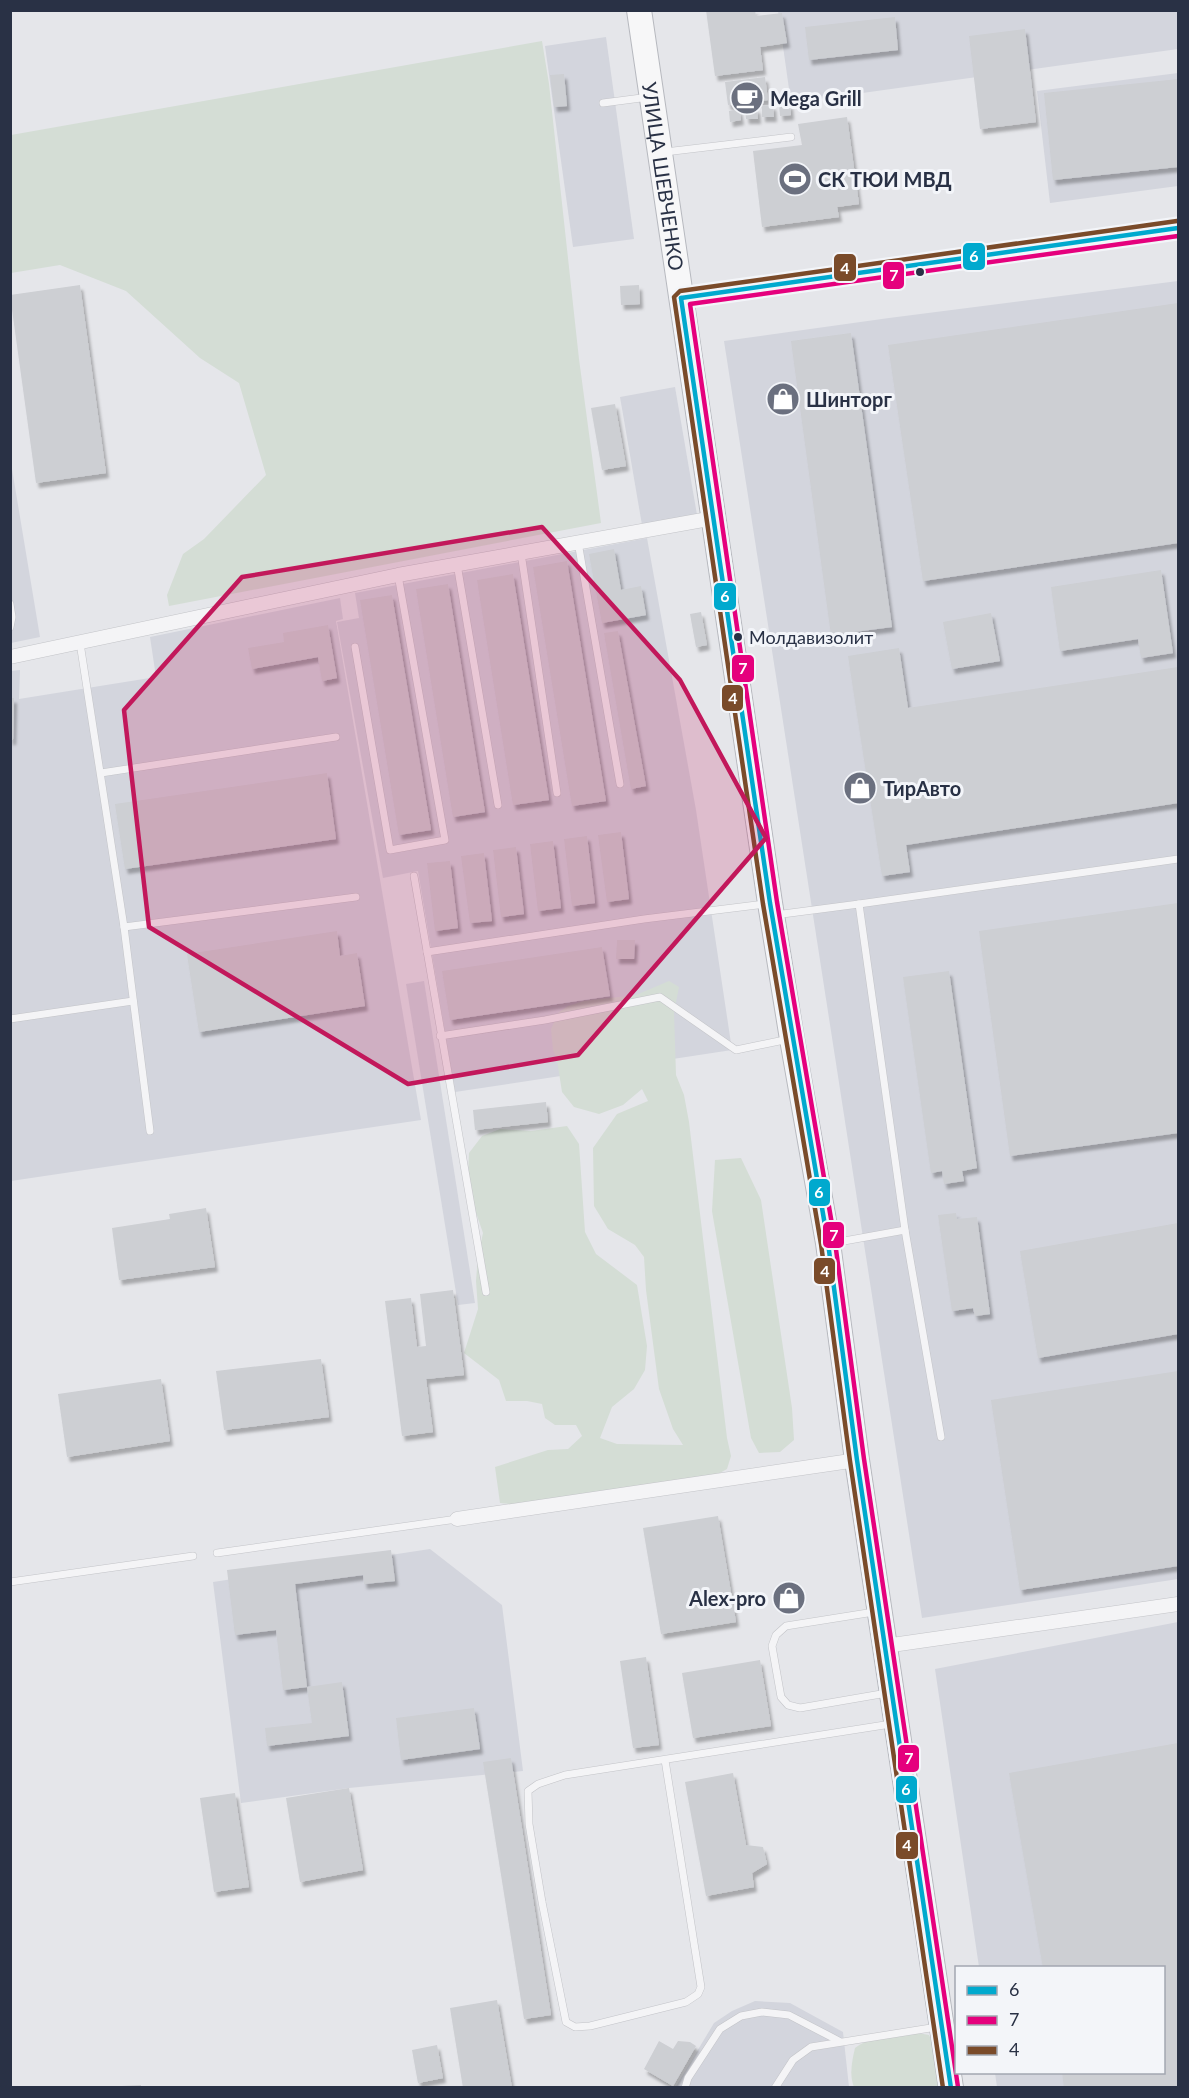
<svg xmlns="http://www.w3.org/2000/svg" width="1189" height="2098" font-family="Lato,sans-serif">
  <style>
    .built { fill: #d3d5dd }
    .green { fill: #d4ddd5 }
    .building { fill: #cdcfd3; filter: url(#shadow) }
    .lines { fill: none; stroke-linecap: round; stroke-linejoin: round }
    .lane-casing { stroke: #c3c4c8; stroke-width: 8 }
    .street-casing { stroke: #c3c4c8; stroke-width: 15 }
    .secondary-casing { stroke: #c3c4c8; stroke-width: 20 }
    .highway-casing { stroke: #b7b9bf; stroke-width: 26 }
    .lane { stroke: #f4f4f6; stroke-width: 7 }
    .street { stroke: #f4f4f6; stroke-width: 14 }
    .secondary { stroke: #f7f7f8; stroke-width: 18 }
    .highway { stroke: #f7f7f8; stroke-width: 24 }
    .bus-1-casing { stroke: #f3f5f9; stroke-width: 9 }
    .bus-2-casing { stroke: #f3f5f9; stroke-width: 9 }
    .bus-3-casing { stroke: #f3f5f9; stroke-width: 9 }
    .bus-1 { stroke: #00a9ce; stroke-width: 4.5 }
    .bus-2 { stroke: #e5007d; stroke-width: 4.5 }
    .bus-3 { stroke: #7a4b2a; stroke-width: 4.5 }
    .marked { fill: #c2185b; fill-opacity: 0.2; stroke: #c2185b; stroke-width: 4.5; stroke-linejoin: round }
    .bus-dot { fill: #293145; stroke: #f3f5f9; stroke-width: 2 }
    .labels { text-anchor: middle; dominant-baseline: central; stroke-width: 6; stroke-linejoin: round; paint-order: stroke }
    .bus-label { font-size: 18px; fill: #293145; stroke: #f3f5f9; text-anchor: start }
    .poi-label { font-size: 20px; font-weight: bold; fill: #293145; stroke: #f3f5f9; text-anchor: start }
    .street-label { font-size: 20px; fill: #293145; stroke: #f3f5f9 }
    .line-badge { stroke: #f3f5f9; stroke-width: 2 }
    .badge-label { font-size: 16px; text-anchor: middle; font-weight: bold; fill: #fff }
  </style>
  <defs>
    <filter id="shadow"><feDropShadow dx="3" dy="5" stdDeviation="1.5" flood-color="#0004"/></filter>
  </defs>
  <rect width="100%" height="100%" fill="#e5e6ea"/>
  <g class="built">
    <polygon points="778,11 1178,11 1178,49 791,103"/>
    <polygon points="606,37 634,239 573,247 545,46"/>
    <polygon points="1178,73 1178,186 1050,203 1037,91"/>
    <polygon points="1178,281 1178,1579 922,1618 724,341 889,318"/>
    <polygon points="675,387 697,515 642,525 620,397"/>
    <polygon points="10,457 40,637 11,643 10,642"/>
    <polygon points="647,538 696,810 732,1050 455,1092 418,871 383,878 337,622 359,618 355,593"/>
    <polygon points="340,598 343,619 336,621 421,1120 11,1181 11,671 20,670 19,699 156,677 150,637"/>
    <polygon points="424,981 475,1303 458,1305 406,984"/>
    <polygon points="430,1549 502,1605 523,1771 349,1788 241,1803 213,1582"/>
    <polygon points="1178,1622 1178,2087 997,2087 995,2073 1164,2072 1164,1968 979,1967 935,1669"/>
    <polygon points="755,2001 790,2003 843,2032 849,2087 675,2088 714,2023 732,2011"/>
  </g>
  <g class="green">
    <polygon points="542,41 549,84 579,359 601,523 169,606 167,595 183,554 204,539 266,475 239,383 200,358 126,291 60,265 11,273 11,135"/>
    <polygon points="669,981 679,987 674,1012 676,1075 684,1095 689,1122 727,1438 731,1456 727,1469 718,1474 522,1505 500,1503 495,1467 548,1450 568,1449 582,1436 576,1425 555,1425 545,1418 542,1404 527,1401 506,1401 499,1380 464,1353 478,1309 476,1281 478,1256 483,1233 471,1198 468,1174 469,1153 482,1136 500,1129 531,1131 567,1126 579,1144 585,1232 596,1254 637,1285 647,1346 645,1370 634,1389 612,1407 600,1438 617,1444 683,1445 673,1429 659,1389 646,1290 644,1257 635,1245 608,1229 594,1206 593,1148 617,1114 648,1101 642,1089 623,1105 599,1114 574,1107 562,1092 557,1060 553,1050 551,1029 558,1013 568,1006 584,1001 636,995"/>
    <polygon points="741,1158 761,1200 792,1408 794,1440 780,1452 759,1453 751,1438 712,1211 715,1160"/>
    <path d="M906,2031L929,2035L938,2055L941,2087H854C849,2075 852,2061 855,2048C870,2037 888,2034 906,2031Z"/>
  </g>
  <g class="building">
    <polygon points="706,10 755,10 756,16 782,13 787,43 760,47 763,70 715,76"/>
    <polygon points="895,17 898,50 809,60 805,27"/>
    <polygon points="1025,29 1036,122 980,129 969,36"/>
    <polygon points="564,74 567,106 554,107 550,75"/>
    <polygon points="765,77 768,100 728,105 725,82"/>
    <polygon points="1178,79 1178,167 1053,180 1044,93"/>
    <polygon points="779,104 790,104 791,115 780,116"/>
    <polygon points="773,105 774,117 762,117 762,106"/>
    <polygon points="757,108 758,119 746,119 745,109"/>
    <polygon points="739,109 741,120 730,122 729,111"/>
    <polygon points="847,117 859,204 837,207 839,217 762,227 753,151 802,145 798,124"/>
    <polygon points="80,285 106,473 36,483 10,295"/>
    <polygon points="639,285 640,304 621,305 620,286"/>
    <polygon points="1178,303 1178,543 923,581 888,345"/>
    <polygon points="851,333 892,627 831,635 791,341"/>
    <polygon points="615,404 626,466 602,470 591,408"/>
    <polygon points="614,549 621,590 641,586 646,615 602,623 589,554"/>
    <polygon points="567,561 606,801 572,806 533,567"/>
    <polygon points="1161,570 1173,653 1141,658 1138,639 1060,651 1051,587"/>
    <polygon points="513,574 549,800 513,805 477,580"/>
    <polygon points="448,584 485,812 453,817 416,589"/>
    <polygon points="392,595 431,830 399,835 360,600"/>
    <polygon points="701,612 707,645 696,647 690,614"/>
    <polygon points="991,613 1000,661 952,669 943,622"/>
    <polygon points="328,625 337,678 322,681 318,657 252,669 248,648 284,642 283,633"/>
    <polygon points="618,631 646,786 631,789 604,633"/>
    <polygon points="899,648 908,708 1178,667 1178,803 906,845 910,872 882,876 848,656"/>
    <polygon points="10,698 14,698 13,740 10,740"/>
    <polygon points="327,773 336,839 125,869 115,804"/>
    <polygon points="621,832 629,899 607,902 598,835"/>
    <polygon points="587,836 595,903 572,906 564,839"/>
    <polygon points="553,841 561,908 538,911 530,844"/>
    <polygon points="516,847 524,914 501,917 493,850"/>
    <polygon points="484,853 492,921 470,923 461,856"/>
    <polygon points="450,861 458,928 435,931 427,863"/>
    <polygon points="1178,903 1178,1133 1010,1156 979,931"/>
    <polygon points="337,931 340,956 357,953 365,1006 199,1032 187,954"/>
    <polygon points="617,940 635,940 634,959 616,959"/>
    <polygon points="602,947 610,996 450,1020 442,971"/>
    <polygon points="949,971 977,1168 962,1171 964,1181 944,1184 942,1171 931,1173 903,977"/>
    <polygon points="546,1102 548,1122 475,1130 473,1110"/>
    <polygon points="206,1208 215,1267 119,1280 112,1228 170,1219 169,1214"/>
    <polygon points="956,1213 957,1219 977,1217 990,1314 975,1316 973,1308 952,1311 938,1215"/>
    <polygon points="1178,1223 1178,1334 1038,1358 1020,1251"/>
    <polygon points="453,1290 464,1375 426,1379 433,1432 402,1436 385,1301 411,1298 417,1347 426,1346 420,1294"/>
    <polygon points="321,1359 329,1417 224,1430 216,1371"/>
    <polygon points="1178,1371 1178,1566 1020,1590 991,1400"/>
    <polygon points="161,1379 170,1441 67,1457 58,1394"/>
    <polygon points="718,1516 736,1622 661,1634 643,1528"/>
    <polygon points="391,1550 395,1581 364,1584 363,1575 295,1584 307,1687 342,1682 349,1736 267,1746 265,1728 312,1723 307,1687 283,1690 276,1630 235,1635 227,1570"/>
    <polygon points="646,1657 659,1745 633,1748 620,1661"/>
    <polygon points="760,1660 771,1726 693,1738 682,1673"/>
    <polygon points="474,1708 480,1749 401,1760 396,1718"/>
    <polygon points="1178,1743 1178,2088 1064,2088 1062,2072 1164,2072 1164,1968 1043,1968 1009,1773"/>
    <polygon points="511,1758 551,2015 524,2019 483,1762"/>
    <polygon points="733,1773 746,1845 763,1847 767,1864 752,1873 754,1887 706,1896 685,1782"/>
    <polygon points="349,1788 363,1870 300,1882 286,1798"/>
    <polygon points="235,1793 249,1887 214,1892 200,1798"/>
    <polygon points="497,2000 512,2088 463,2088 450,2008"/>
    <polygon points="659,2041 673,2049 678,2041 690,2042 696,2046 673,2086 644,2069"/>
    <polygon points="437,2045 443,2078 418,2083 412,2050"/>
    <polygon points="141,2085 141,2088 122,2088 121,2086"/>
  </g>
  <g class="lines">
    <g class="lane-casing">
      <g id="lane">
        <polyline points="603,103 649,97"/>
        <polyline points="665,152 791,137"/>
        <polyline points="578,542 620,784"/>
        <polyline points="521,553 557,793"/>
        <polyline points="457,564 498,805"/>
        <polyline points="10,604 12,617 10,627"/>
        <polyline points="80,643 124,927 150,1131"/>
        <polyline points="355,647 390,850 445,840 398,575"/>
        <polyline points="101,773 336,737"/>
        <polyline points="414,876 486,1292"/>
        <polyline points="859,904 1178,859"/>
        <polyline points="775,915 859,904 905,1230 941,1437"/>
        <polyline points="124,927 356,897"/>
        <polyline points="427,952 644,919 765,904"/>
        <polyline points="10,1019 133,1001"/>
        <polyline points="440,1036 545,1020 660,997 736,1050 789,1039"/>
        <polyline points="833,1243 905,1230"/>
        <polyline points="217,1553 457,1519"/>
        <polyline points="10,1582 193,1556"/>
        <polyline points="874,1612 786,1626 776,1635 772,1646 781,1697 788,1705 800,1708 887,1693"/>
        <polyline points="665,1760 701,1987 698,1994 686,2002 590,2026 575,2027 566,2022 542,1902 529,1824 528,1791 538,1784 565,1775 891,1724"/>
        <polyline points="685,2088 688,2078 720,2029 741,2016 762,2012 789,2015 839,2041"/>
        <polyline points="775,2088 793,2060 811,2047 937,2027"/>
      </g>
    </g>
    <g class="street-casing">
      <g id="street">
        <polyline points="10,657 398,575 714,518"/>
        <polyline points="457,1519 857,1460"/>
        <polyline points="885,1646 1178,1604"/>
      </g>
    </g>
    <g class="secondary-casing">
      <polyline id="secondary" points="681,298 1178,228"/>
    </g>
    <g class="highway-casing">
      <g id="highway">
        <path id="s1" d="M639,10L770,903L792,1039L828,1243L857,1460L951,2088"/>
      </g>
    </g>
    <use href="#lane" class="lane"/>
    <use href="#street" class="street"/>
    <use href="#secondary" class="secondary"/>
    <use href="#highway" class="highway"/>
    <g class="bus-1-casing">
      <g id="bus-1">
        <polyline points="681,298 770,903 828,1243 857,1460 951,2088"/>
        <polyline points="681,298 1178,228"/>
      </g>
    </g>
    <g class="bus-2-casing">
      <polyline id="bus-2" points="958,2087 864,1459 835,1242 777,902 690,304 1178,236"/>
    </g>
    <g class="bus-3-casing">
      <polyline id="bus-3" points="943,2088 850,1461 821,1244 763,904 674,297 680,291 1177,221"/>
    </g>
    <use href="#bus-1" class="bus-1"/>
    <use href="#bus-2" class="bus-2"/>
    <use href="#bus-3" class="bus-3"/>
  </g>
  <path class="marked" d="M542,527L680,680L766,838L578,1055L408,1084L149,927L124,710L242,577Z"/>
  <defs>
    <g id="cafe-disc" transform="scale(1.725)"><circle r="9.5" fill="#6b707f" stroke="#f3f5f9"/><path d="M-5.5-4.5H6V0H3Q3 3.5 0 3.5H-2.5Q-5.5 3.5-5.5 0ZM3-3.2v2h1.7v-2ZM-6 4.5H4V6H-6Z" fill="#fff"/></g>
    <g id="stadium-disc" transform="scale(1.725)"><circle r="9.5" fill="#6b707f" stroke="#f3f5f9"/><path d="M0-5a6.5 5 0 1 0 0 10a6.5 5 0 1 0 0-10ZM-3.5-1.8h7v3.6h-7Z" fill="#fff"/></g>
    <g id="shop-disc" transform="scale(1.725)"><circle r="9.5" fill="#6b707f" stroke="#f3f5f9"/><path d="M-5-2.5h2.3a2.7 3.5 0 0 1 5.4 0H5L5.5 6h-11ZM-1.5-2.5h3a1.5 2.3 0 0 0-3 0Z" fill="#fff"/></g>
  </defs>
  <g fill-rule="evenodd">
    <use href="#cafe-disc" x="747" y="98"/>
    <use href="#stadium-disc" x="795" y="179"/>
    <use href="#shop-disc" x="783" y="399"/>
    <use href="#shop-disc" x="860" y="788"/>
    <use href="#shop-disc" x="789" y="1598"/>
  </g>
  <g class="bus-dot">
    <circle cx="920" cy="272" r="5"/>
    <circle cx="738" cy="637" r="5"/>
  </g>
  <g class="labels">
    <g class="bus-label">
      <text x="749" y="637">Молдавизолит</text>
    </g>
    <g class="poi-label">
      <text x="770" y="98">Mega Grill</text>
      <text x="818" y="179">СК ТЮИ МВД</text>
      <text x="806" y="399">Шинторг</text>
      <text x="883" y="788">ТирАвто</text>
      <text x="766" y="1598" text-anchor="end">Alex-pro</text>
    </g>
    <g class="street-label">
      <text stroke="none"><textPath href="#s1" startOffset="168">УЛИЦА ШЕВЧЕНКО</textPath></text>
    </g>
  </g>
  <g class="line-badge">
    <rect x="962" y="242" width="24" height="29" rx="6" fill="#00a9ce"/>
    <rect x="833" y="253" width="24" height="29" rx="6" fill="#7a4b2a"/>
    <rect x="882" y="261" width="23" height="29" rx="6" fill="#e5007d"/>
    <rect x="713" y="582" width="24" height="29" rx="6" fill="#00a9ce"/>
    <rect x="731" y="654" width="24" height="29" rx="6" fill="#e5007d"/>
    <rect x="721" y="684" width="23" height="28" rx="6" fill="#7a4b2a"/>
    <rect x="808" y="1178" width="23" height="29" rx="6" fill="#00a9ce"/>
    <rect x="822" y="1221" width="23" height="28" rx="6" fill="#e5007d"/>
    <rect x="813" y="1257" width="23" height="28" rx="6" fill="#7a4b2a"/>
    <rect x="897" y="1744" width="23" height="29" rx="6" fill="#e5007d"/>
    <rect x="895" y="1775" width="23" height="29" rx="6" fill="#00a9ce"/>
    <rect x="895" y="1831" width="24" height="29" rx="6" fill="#7a4b2a"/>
  </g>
  <g class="badge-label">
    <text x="974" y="262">6</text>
    <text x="845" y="274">4</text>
    <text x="894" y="281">7</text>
    <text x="725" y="602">6</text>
    <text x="743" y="674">7</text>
    <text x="733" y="704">4</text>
    <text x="819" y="1198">6</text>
    <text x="834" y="1241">7</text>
    <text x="825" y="1277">4</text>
    <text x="909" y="1764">7</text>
    <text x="906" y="1795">6</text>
    <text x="907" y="1851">4</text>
  </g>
  <rect width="1189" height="2098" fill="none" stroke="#293145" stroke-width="24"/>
  <rect x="955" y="1966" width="210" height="108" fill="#f3f5f9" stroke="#a2a7b1" stroke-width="1.5"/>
  <rect x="967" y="1986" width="30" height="9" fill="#00a9ce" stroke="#a2a7b1" stroke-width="1.5"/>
  <text x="1009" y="1996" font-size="18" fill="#293145">6</text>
  <rect x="967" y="2016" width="30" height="9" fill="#e5007d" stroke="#a2a7b1" stroke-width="1.5"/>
  <text x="1009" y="2026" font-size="18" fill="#293145">7</text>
  <rect x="967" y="2046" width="30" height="9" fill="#7a4b2a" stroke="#a2a7b1" stroke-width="1.5"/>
  <text x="1009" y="2056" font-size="18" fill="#293145">4</text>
</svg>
